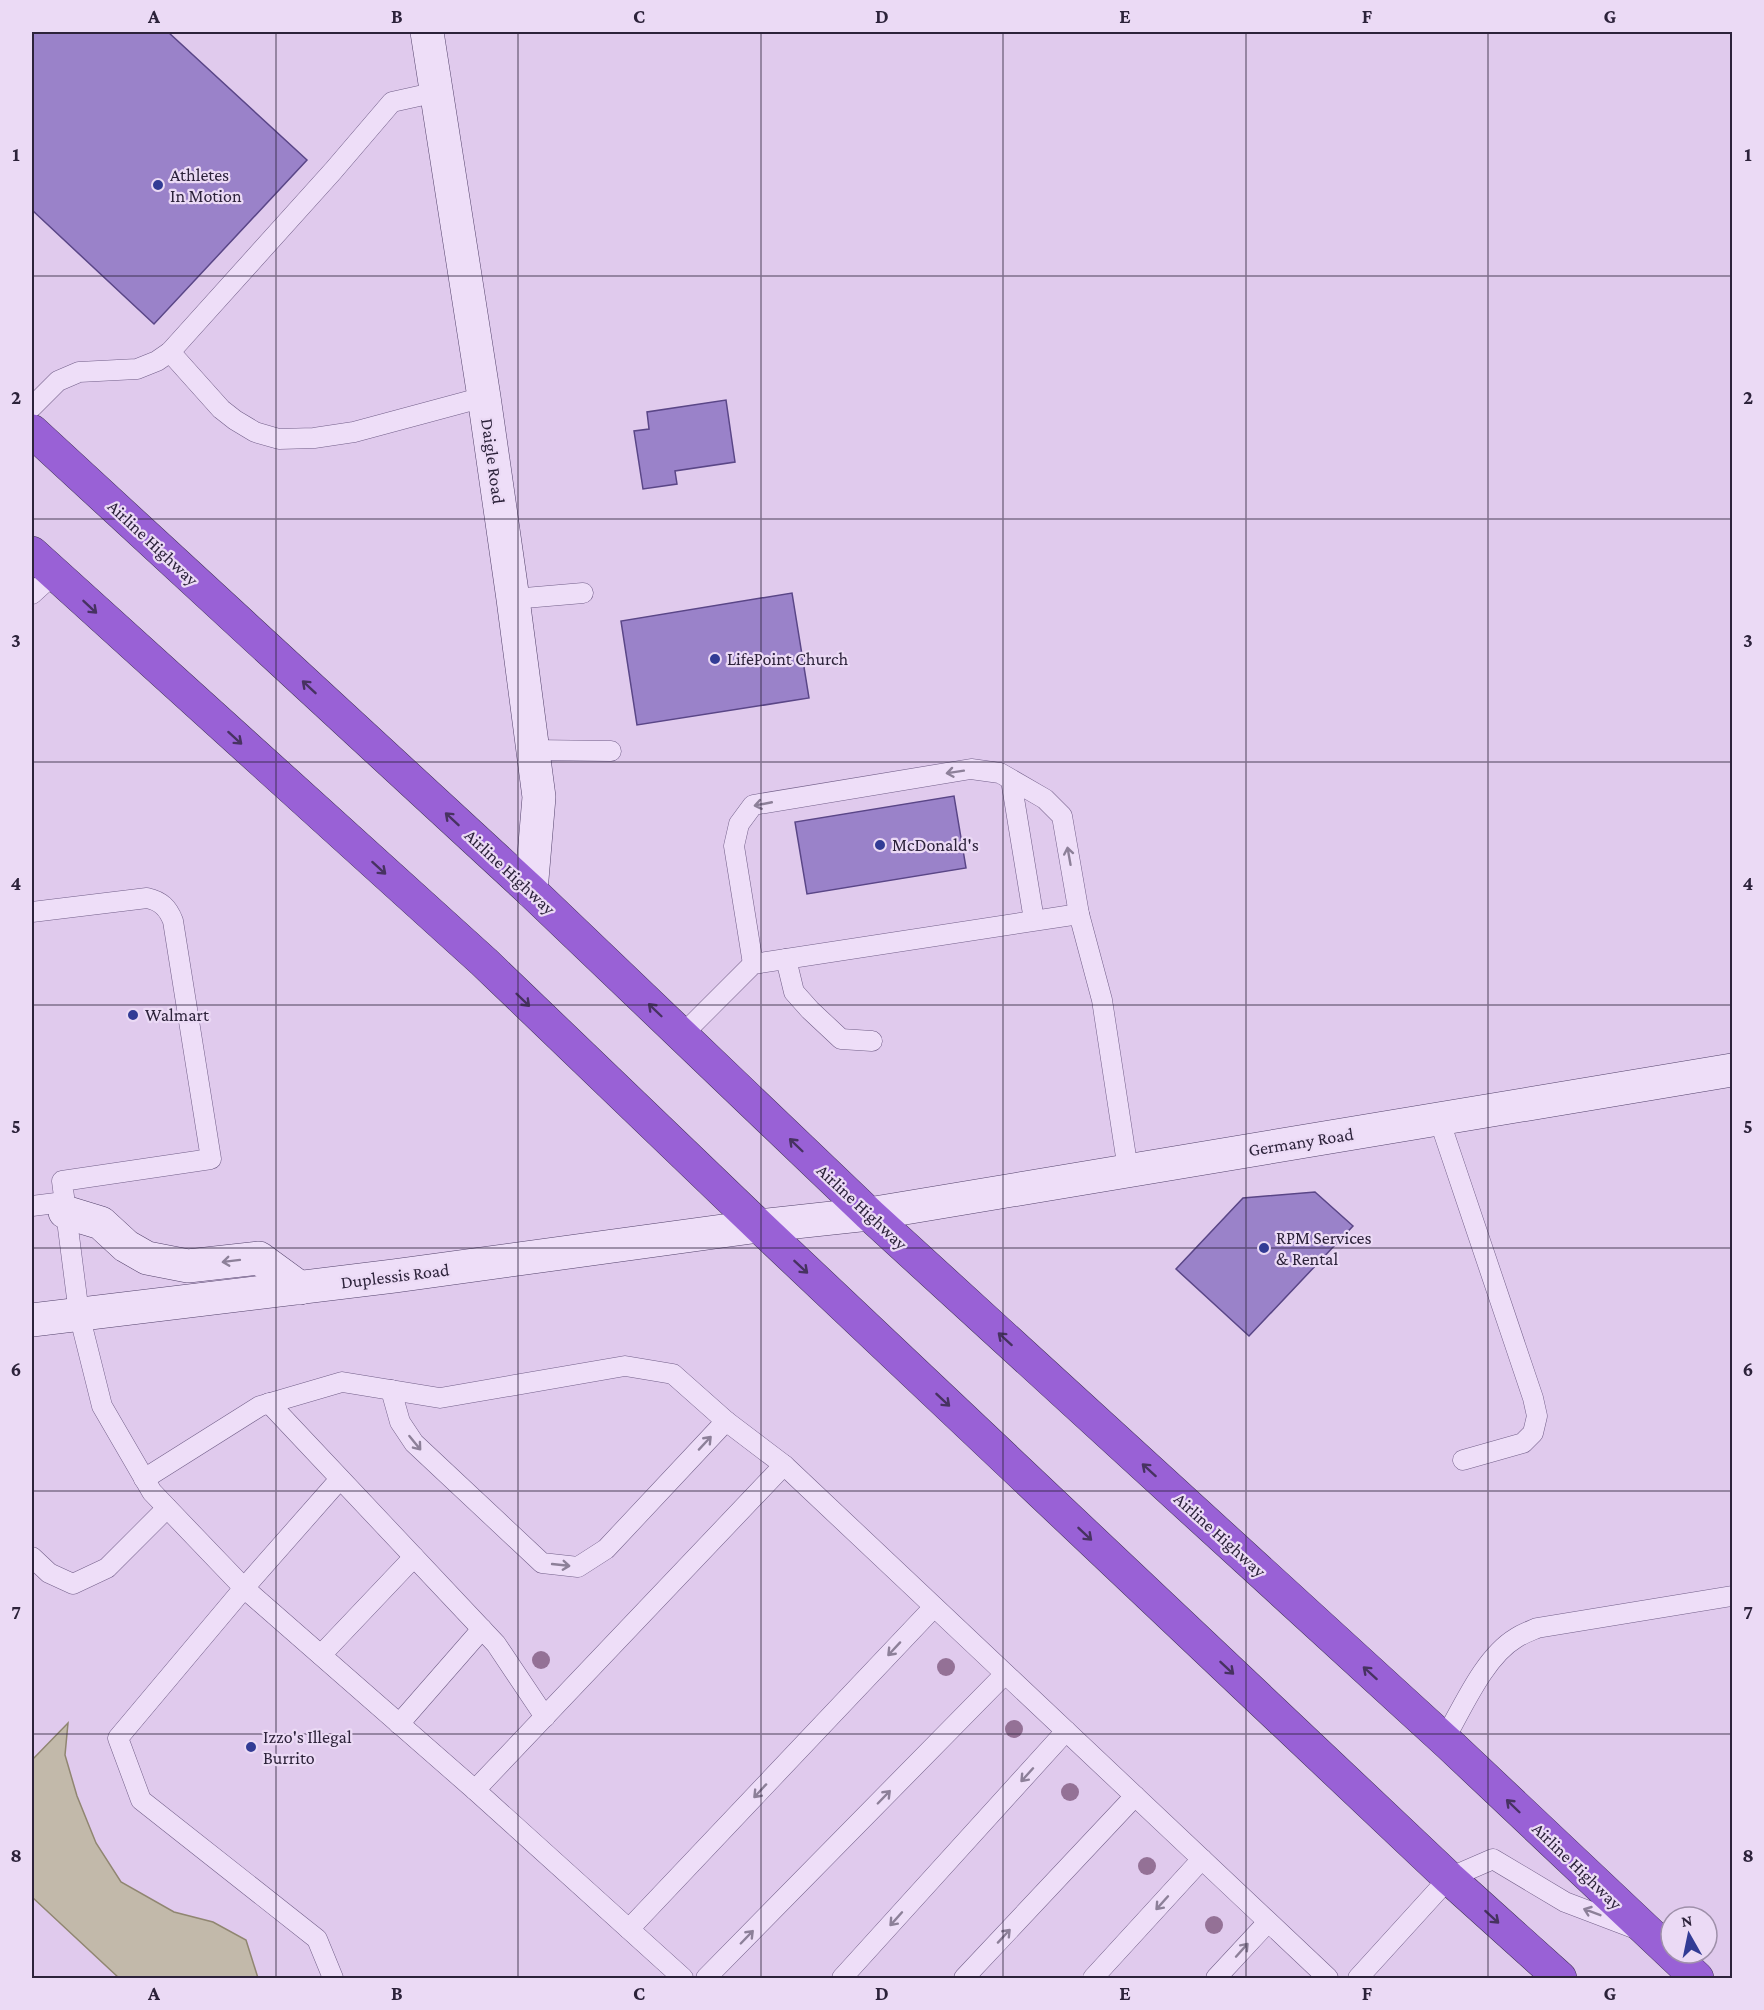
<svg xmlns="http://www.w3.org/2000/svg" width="1764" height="2010" font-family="'Crimson Pro',serif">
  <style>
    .water { fill: #c2b9aa; stroke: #908671; stroke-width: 1.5 }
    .building { fill: #9a82c9; stroke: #5a4687; stroke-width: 1.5 }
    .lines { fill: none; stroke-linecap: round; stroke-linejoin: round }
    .lane-casing { stroke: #725f89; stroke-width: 21 }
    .secondary-casing { stroke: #53426b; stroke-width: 34 }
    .highway-casing { stroke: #413357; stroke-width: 34 }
    .lane { stroke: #eedef8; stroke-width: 20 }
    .secondary { stroke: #eedef8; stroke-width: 33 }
    .highway { stroke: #9961d6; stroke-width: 33 }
    .tree { fill: #947196 }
    .oneway { stroke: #473261 }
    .oneway2 { stroke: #8d8099 }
    .grid { fill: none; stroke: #2c223a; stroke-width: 1.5; stroke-opacity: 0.55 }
    .poi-dot { fill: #323b95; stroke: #ebdaf5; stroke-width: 2 }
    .labels { text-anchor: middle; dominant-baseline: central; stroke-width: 4.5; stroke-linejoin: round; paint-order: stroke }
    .poi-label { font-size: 18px; fill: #2c223a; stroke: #ebdaf5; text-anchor: start }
    .street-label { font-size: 18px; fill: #2c223a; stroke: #ebdaf5 }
    .neatline { fill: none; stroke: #2c223a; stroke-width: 2 }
    .grid-label { font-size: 20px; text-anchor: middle; font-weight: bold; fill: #2c223a }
  </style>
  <rect width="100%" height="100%" fill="#e0caed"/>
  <polygon class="water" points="68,1723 65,1755 77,1796 96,1843 121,1882 174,1912 213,1922 246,1940 258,1978 119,1978 32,1897 32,1760"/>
  <g class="building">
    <polygon points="32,32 168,32 307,160 154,324 32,210"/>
    <polygon points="726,400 735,462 675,471 677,484 643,489 634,431 649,429 647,412"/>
    <polygon points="792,593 809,698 637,725 621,621"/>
    <polygon points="954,796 966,868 807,894 795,822"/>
    <polygon points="1315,1192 1353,1226 1249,1336 1176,1269 1243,1198"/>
  </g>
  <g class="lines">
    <g class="lane-casing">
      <g id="lane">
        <polyline points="170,352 221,409 235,420 255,432 279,439 314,438 354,432 484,397"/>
        <polyline points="32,407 58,381 79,372 137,369 157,361 170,352 333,171 392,102 437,92"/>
        <polyline points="32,594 54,574"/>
        <polyline points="513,599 583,593"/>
        <polyline points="533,750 611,751"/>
        <polyline points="1011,780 1034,920"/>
        <path d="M32,912L147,898C161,901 168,908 173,921L211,1159L62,1181L79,1314L102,1406L152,1492L244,1588L475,1790L683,1978"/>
        <polyline points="786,959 794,992 810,1010 841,1039 872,1041"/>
        <polyline points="753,964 734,846 739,824 753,805 971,769 1000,773 1045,799 1062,816 1079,914 1102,1000 1128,1170"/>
        <polyline points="682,1035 753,964 1079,914"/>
        <polyline points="1439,1119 1533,1398 1537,1416 1533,1433 1523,1443 1463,1460"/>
        <polyline points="32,1206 64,1202"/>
        <polyline points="391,1390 400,1422 414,1443 542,1563 578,1567 606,1549 726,1421"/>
        <polyline points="269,1403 496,1644 545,1717"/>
        <polyline points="144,1479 260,1406 342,1382 440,1398 625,1366 673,1374 726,1421 784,1465"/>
        <polyline points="32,1557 49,1573 73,1584 107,1568 167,1508"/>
        <polyline points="321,1655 414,1557"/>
        <polyline points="399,1724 482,1629"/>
        <path d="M1444,1740C1462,1709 1484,1657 1516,1638C1522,1634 1530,1631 1537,1628L1732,1596"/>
        <polyline points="475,1790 784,1465 1328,1978"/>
        <polyline points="629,1929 934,1607"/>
        <polyline points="333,1978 317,1939 141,1800 118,1738 244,1588 340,1479"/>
        <polyline points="706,1978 1005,1674"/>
        <polyline points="842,1978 1066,1731"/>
        <polyline points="964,1978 1135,1796"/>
        <polyline points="1093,1978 1202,1859"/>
        <polyline points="1216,1978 1268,1922"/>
        <polyline points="1358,1978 1449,1878 1493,1859 1565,1902 1636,1929"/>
      </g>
    </g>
    <g class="secondary-casing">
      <g id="secondary">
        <polyline points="427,32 484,397 513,599 539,797 531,891"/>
        <polyline points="65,1212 101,1223 126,1246 147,1258 188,1266 259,1258 300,1288"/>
        <polyline points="32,1320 394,1276 759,1226 869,1214 1732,1070"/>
      </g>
    </g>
    <g class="highway-casing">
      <g id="highway">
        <polyline points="32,431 531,891 869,1214 1449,1744 1697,1978"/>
        <polyline points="32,553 484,962 759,1226 1449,1878 1560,1978"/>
      </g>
    </g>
    <use href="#lane" class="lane"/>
    <use href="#secondary" class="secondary"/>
    <use href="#highway" class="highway"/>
  </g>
  <g class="tree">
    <circle cx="541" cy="1660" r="9"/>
    <circle cx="946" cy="1667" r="9"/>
    <circle cx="1014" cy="1729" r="9"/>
    <circle cx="1070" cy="1792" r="9"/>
    <circle cx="1147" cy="1866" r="9"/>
    <circle cx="1214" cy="1925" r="9"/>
  </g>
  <defs><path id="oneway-shaft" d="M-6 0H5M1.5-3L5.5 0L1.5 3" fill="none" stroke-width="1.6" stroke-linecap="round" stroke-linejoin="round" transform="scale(1.5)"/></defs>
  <g class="oneway">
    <use href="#oneway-shaft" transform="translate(90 607) rotate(43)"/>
    <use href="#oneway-shaft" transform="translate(309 687) rotate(-137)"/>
    <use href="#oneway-shaft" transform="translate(235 738) rotate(42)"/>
    <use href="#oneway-shaft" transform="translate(452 819) rotate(-137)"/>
    <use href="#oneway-shaft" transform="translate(379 868) rotate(42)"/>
    <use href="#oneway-shaft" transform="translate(523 1000) rotate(44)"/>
    <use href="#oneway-shaft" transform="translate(655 1010) rotate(-136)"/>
    <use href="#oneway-shaft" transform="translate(796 1145) rotate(-136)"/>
    <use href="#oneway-shaft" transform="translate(801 1267) rotate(43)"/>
    <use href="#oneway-shaft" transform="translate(1005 1339) rotate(-138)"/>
    <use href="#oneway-shaft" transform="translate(943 1400) rotate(43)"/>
    <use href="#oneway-shaft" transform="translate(1149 1470) rotate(-138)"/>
    <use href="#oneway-shaft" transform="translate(1085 1534) rotate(43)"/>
    <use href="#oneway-shaft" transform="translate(1227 1668) rotate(43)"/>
    <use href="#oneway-shaft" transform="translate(1370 1673) rotate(-138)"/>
    <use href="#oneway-shaft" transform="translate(1513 1806) rotate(-136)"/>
    <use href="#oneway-shaft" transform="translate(1492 1917) rotate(42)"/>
  </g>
  <g class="oneway2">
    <use href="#oneway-shaft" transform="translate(955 772) rotate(171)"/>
    <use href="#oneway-shaft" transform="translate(763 804) rotate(169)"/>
    <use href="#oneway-shaft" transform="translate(1069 856) rotate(-100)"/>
    <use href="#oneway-shaft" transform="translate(231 1261) rotate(173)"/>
    <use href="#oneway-shaft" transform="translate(415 1443) rotate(51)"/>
    <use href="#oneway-shaft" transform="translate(705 1443) rotate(-47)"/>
    <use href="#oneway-shaft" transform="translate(561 1565) rotate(6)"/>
    <use href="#oneway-shaft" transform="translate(894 1649) rotate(133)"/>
    <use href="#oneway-shaft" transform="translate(1027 1775) rotate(132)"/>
    <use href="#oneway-shaft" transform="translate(760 1791) rotate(133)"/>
    <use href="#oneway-shaft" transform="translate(884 1797) rotate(-46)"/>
    <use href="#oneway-shaft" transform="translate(1162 1903) rotate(132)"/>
    <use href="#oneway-shaft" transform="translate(1592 1912) rotate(-159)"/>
    <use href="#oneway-shaft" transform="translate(896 1919) rotate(132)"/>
    <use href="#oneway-shaft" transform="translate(1004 1936) rotate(-47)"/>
    <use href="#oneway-shaft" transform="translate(747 1937) rotate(-46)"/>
    <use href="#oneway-shaft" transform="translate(1242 1950) rotate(-48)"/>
  </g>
  <path class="grid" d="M276,32V1978M518,32V1978M761,32V1978M1003,32V1978M1246,32V1978M1488,32V1978M32,276H1732M32,519H1732M32,762H1732M32,1005H1732M32,1248H1732M32,1491H1732M32,1734H1732"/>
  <g class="poi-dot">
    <circle cx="158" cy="185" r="6"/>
    <circle cx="715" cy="659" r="6"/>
    <circle cx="880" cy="845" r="6"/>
    <circle cx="133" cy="1015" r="6"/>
    <circle cx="1264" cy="1248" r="6"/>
    <circle cx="251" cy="1747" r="6"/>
  </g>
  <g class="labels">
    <g class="poi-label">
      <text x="170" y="175">Athletes<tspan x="170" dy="21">In Motion</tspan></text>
      <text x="727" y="659">LifePoint Church</text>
      <text x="892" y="845">McDonald's</text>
      <text x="145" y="1015">Walmart</text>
      <text x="1276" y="1238">RPM Services<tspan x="1276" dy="21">&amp; Rental</tspan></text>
      <text x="263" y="1737">Izzo's Illegal<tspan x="263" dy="21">Burrito</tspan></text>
    </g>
    <g class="street-label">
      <text transform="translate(493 461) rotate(82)">Daigle Road</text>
      <text transform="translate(153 543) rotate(43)">Airline Highway</text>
      <text transform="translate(510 872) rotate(43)">Airline Highway</text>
      <text transform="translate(1301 1142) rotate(-9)">Germany Road</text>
      <text transform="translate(862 1207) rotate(43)">Airline Highway</text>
      <text transform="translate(395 1276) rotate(-7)">Duplessis Road</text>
      <text transform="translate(1220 1535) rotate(42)">Airline Highway</text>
      <text transform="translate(1577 1866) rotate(44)">Airline Highway</text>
    </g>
  </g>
  <rect width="1764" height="2010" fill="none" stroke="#ebdaf5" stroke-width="66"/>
  <g transform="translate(1689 1935) rotate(351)"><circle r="28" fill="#ebdaf5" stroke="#9f90aa" stroke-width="1.5"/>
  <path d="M0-4.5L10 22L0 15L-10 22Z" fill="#323b95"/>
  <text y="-9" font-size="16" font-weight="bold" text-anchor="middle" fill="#2c223a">N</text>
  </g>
  <rect x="33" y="33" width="1698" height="1944" class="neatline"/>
  <g class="grid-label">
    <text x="154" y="23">A</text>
    <text x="397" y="23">B</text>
    <text x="639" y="23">C</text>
    <text x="882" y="23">D</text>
    <text x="1125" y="23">E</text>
    <text x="1367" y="23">F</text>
    <text x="1610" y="23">G</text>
    <text x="16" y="161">1</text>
    <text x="1748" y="161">1</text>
    <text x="16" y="404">2</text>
    <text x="1748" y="404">2</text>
    <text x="16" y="647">3</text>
    <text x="1748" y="647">3</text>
    <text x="16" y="890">4</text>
    <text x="1748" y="890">4</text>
    <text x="16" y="1133">5</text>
    <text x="1748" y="1133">5</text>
    <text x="16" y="1376">6</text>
    <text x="1748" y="1376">6</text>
    <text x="16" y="1619">7</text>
    <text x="1748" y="1619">7</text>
    <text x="16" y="1862">8</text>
    <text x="1748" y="1862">8</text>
    <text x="154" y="2000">A</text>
    <text x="397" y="2000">B</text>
    <text x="639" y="2000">C</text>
    <text x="882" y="2000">D</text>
    <text x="1125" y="2000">E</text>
    <text x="1367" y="2000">F</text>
    <text x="1610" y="2000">G</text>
  </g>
</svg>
